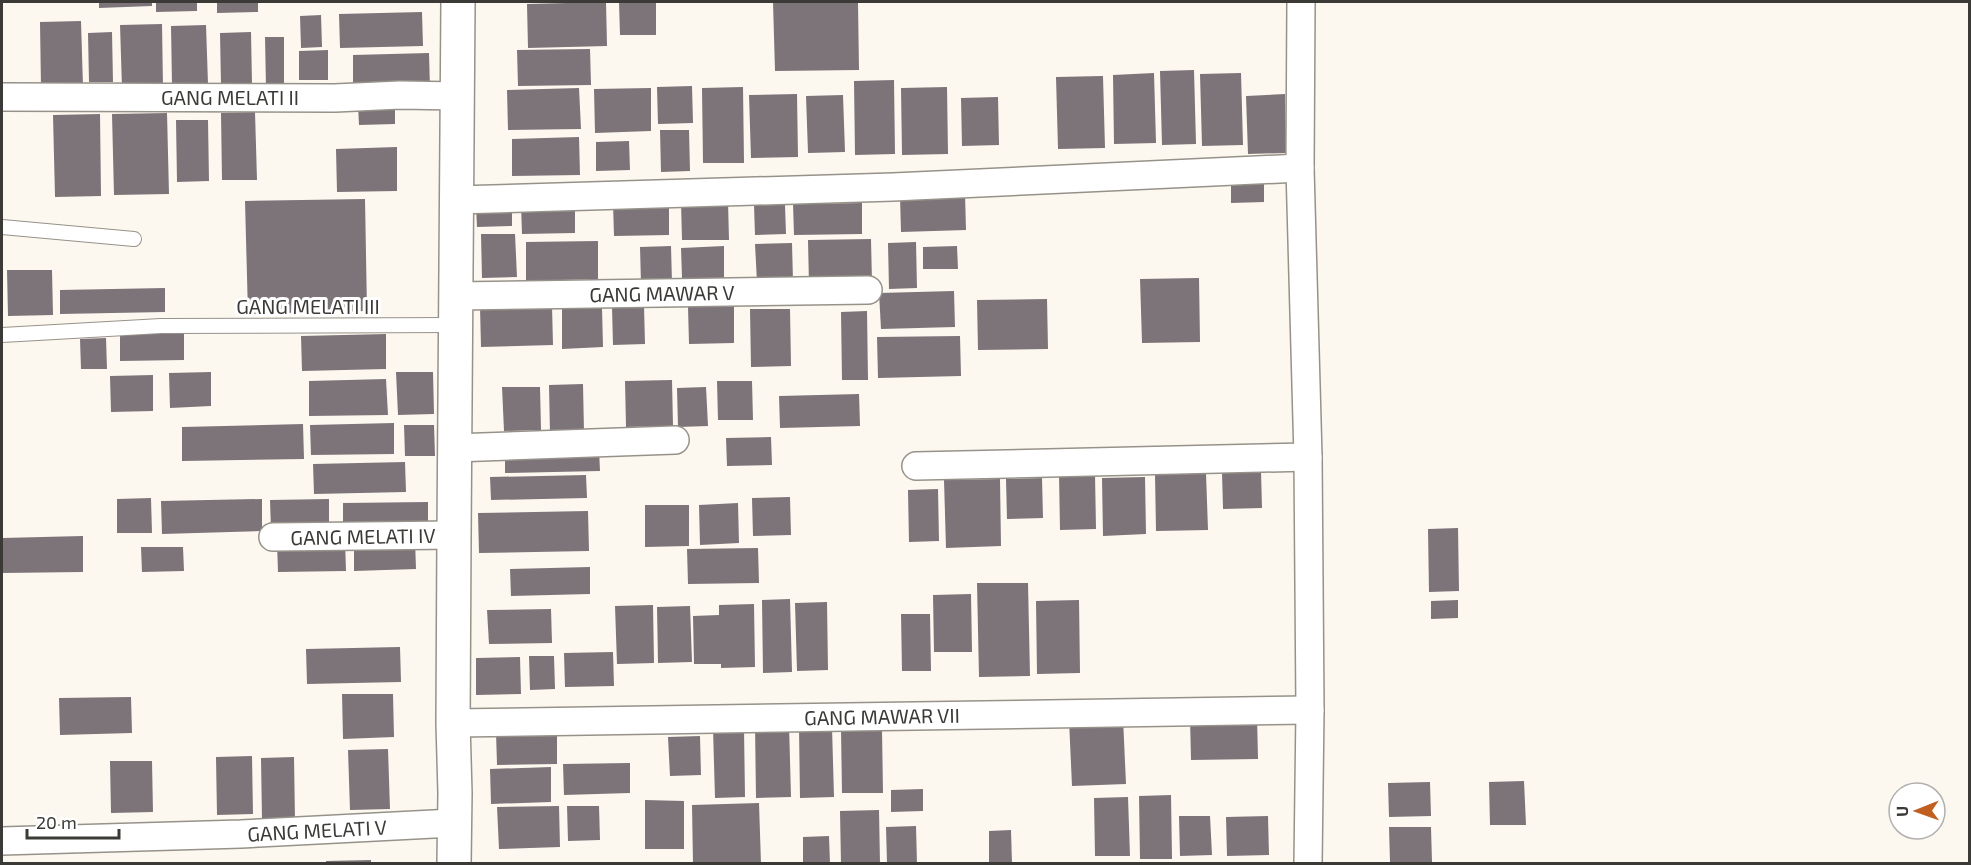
<svg xmlns="http://www.w3.org/2000/svg" width="1971" height="865" font-family="'Exo 2',sans-serif">
  <style>
    .building { fill: #7c7479 }
    .lines { fill: none; stroke-linecap: round; stroke-linejoin: round }
    .lane-casing { stroke: #96928a; stroke-width: 16 }
    .street-casing { stroke: #96928a; stroke-width: 30 }
    .secondary-casing { stroke: #96928a; stroke-width: 36 }
    .lane { stroke: #fff; stroke-width: 14 }
    .street { stroke: #fff; stroke-width: 27 }
    .secondary { stroke: #fff; stroke-width: 33 }
    .labels { text-anchor: middle; dominant-baseline: central; stroke-width: 6; stroke-linejoin: round; paint-order: stroke }
    .street-label { font-size: 20px; fill: #3b3a37; stroke: #fff }
  </style>
  <rect width="100%" height="100%" fill="#fcf8ef"/>
  <g class="building">
    <polygon points="99,2 152,2 152,6 99,8"/>
    <polygon points="156,2 197,2 197,11 156,12"/>
    <polygon points="217,2 258,2 258,12 217,13"/>
    <polygon points="606,2 607,46 528,48 527,4"/>
    <polygon points="619,2 656,2 656,35 620,35"/>
    <polygon points="773,2 858,2 859,70 775,71"/>
    <polygon points="422,12 423,46 340,48 339,14"/>
    <polygon points="321,15 322,47 301,48 300,16"/>
    <polygon points="81,21 83,87 41,88 40,22"/>
    <polygon points="162,24 163,88 122,89 120,25"/>
    <polygon points="206,25 208,84 172,85 171,26"/>
    <polygon points="112,32 113,82 89,82 88,33"/>
    <polygon points="251,32 252,84 221,85 220,33"/>
    <polygon points="265,37 284,37 284,88 266,88"/>
    <polygon points="590,49 591,85 518,86 517,50"/>
    <polygon points="328,50 328,80 299,80 299,51"/>
    <polygon points="429,53 430,89 353,90 353,55"/>
    <polygon points="1194,70 1196,144 1162,145 1160,71"/>
    <polygon points="1154,73 1156,143 1114,144 1113,75"/>
    <polygon points="1241,73 1243,145 1202,146 1200,74"/>
    <polygon points="1103,76 1105,148 1058,149 1056,77"/>
    <polygon points="894,80 895,154 855,155 854,81"/>
    <polygon points="692,86 693,123 658,124 657,87"/>
    <polygon points="743,87 744,163 703,163 702,88"/>
    <polygon points="947,87 948,154 902,155 901,88"/>
    <polygon points="579,88 581,129 508,130 507,90"/>
    <polygon points="651,88 651,131 595,133 594,89"/>
    <polygon points="797,94 798,157 751,158 749,95"/>
    <polygon points="1285,94 1286,153 1248,154 1246,96"/>
    <polygon points="843,95 845,152 808,153 806,96"/>
    <polygon points="998,97 999,145 962,146 961,98"/>
    <polygon points="395,104 395,124 359,125 358,105"/>
    <polygon points="255,112 257,180 222,180 221,113"/>
    <polygon points="167,113 169,194 114,195 112,114"/>
    <polygon points="100,114 101,196 55,197 53,115"/>
    <polygon points="176,120 208,120 209,181 177,182"/>
    <polygon points="660,130 689,130 690,171 661,172"/>
    <polygon points="579,137 580,175 512,176 512,139"/>
    <polygon points="629,141 630,170 596,171 596,142"/>
    <polygon points="397,147 397,191 337,192 336,149"/>
    <polygon points="1264,172 1264,202 1231,203 1231,173"/>
    <polygon points="965,194 966,230 901,232 900,196"/>
    <polygon points="365,199 367,311 248,314 245,201"/>
    <polygon points="728,201 729,240 682,240 681,202"/>
    <polygon points="669,203 669,235 614,236 613,204"/>
    <polygon points="862,203 862,234 794,235 793,204"/>
    <polygon points="575,204 575,233 522,234 521,205"/>
    <polygon points="754,205 785,205 786,234 755,235"/>
    <polygon points="476,206 512,206 512,226 477,227"/>
    <polygon points="481,234 515,234 517,277 482,278"/>
    <polygon points="871,239 872,283 809,285 808,240"/>
    <polygon points="598,241 598,279 526,281 526,242"/>
    <polygon points="916,242 917,288 889,289 888,243"/>
    <polygon points="792,243 793,281 757,282 755,244"/>
    <polygon points="671,246 672,283 641,283 640,247"/>
    <polygon points="724,246 724,278 682,278 681,248"/>
    <polygon points="957,246 958,269 923,269 923,247"/>
    <polygon points="7,270 52,270 53,315 8,316"/>
    <polygon points="1199,278 1200,342 1142,343 1140,279"/>
    <polygon points="165,288 165,312 60,314 60,290"/>
    <polygon points="954,291 955,327 881,329 879,293"/>
    <polygon points="1047,299 1048,349 978,350 977,300"/>
    <polygon points="734,305 734,343 689,344 688,307"/>
    <polygon points="552,306 553,345 481,347 480,307"/>
    <polygon points="644,306 645,344 613,345 612,307"/>
    <polygon points="602,308 603,347 562,349 562,309"/>
    <polygon points="750,309 790,309 791,366 751,367"/>
    <polygon points="867,311 868,380 842,380 841,312"/>
    <polygon points="184,333 184,360 120,361 120,335"/>
    <polygon points="386,334 386,369 302,371 301,336"/>
    <polygon points="960,336 961,376 878,378 877,337"/>
    <polygon points="106,338 107,369 81,369 80,339"/>
    <polygon points="211,372 211,406 170,408 169,373"/>
    <polygon points="396,372 433,372 434,414 398,415"/>
    <polygon points="153,375 153,411 111,412 110,376"/>
    <polygon points="386,379 388,415 309,416 309,381"/>
    <polygon points="672,380 673,426 626,427 625,381"/>
    <polygon points="717,381 752,381 753,420 718,420"/>
    <polygon points="583,384 584,432 550,433 549,385"/>
    <polygon points="502,387 540,387 541,430 504,431"/>
    <polygon points="706,387 708,426 678,427 677,388"/>
    <polygon points="859,394 860,426 780,428 779,396"/>
    <polygon points="394,423 394,454 311,455 310,425"/>
    <polygon points="303,424 304,459 182,461 182,427"/>
    <polygon points="404,425 434,425 435,456 405,456"/>
    <polygon points="771,437 772,465 727,466 726,438"/>
    <polygon points="599,449 600,471 505,473 505,451"/>
    <polygon points="405,462 406,492 314,494 313,464"/>
    <polygon points="1261,471 1262,508 1223,509 1222,472"/>
    <polygon points="1206,473 1208,530 1156,531 1155,474"/>
    <polygon points="1059,474 1095,474 1096,529 1060,530"/>
    <polygon points="586,475 587,498 491,500 490,477"/>
    <polygon points="1145,477 1146,534 1103,536 1102,478"/>
    <polygon points="1042,478 1043,518 1007,519 1006,479"/>
    <polygon points="1000,479 1001,546 946,548 944,480"/>
    <polygon points="938,489 939,541 909,542 908,490"/>
    <polygon points="790,497 791,535 753,536 752,498"/>
    <polygon points="151,498 152,533 117,533 117,499"/>
    <polygon points="262,499 262,531 162,534 161,501"/>
    <polygon points="329,499 329,529 271,530 270,500"/>
    <polygon points="428,502 428,531 343,533 343,503"/>
    <polygon points="738,503 739,543 700,545 699,505"/>
    <polygon points="645,505 689,505 689,546 645,547"/>
    <polygon points="588,511 589,551 479,553 478,513"/>
    <polygon points="1458,528 1459,591 1429,592 1428,529"/>
    <polygon points="83,536 83,572 2,573 2,538"/>
    <polygon points="345,540 346,571 278,572 277,542"/>
    <polygon points="415,540 416,569 354,571 354,542"/>
    <polygon points="141,547 183,547 184,571 142,572"/>
    <polygon points="758,548 759,583 688,584 687,549"/>
    <polygon points="590,567 590,594 511,596 510,569"/>
    <polygon points="977,583 1028,583 1030,676 979,677"/>
    <polygon points="971,594 972,652 934,652 933,595"/>
    <polygon points="790,599 792,672 763,673 762,600"/>
    <polygon points="1079,600 1080,673 1037,674 1036,601"/>
    <polygon points="1458,600 1458,618 1431,619 1431,601"/>
    <polygon points="827,602 828,670 797,671 795,603"/>
    <polygon points="754,604 755,667 721,668 721,664 694,664 693,616 719,615 719,605"/>
    <polygon points="653,605 654,663 617,664 615,606"/>
    <polygon points="690,606 692,662 658,663 657,607"/>
    <polygon points="551,609 552,643 489,644 487,610"/>
    <polygon points="901,614 930,614 931,671 902,671"/>
    <polygon points="400,647 401,682 307,684 306,649"/>
    <polygon points="613,652 614,686 565,687 564,653"/>
    <polygon points="529,656 554,656 555,689 530,690"/>
    <polygon points="520,657 521,694 476,695 476,658"/>
    <polygon points="342,694 393,694 394,737 343,739"/>
    <polygon points="131,697 132,733 60,735 59,698"/>
    <polygon points="1257,716 1258,759 1191,760 1190,717"/>
    <polygon points="1123,718 1126,784 1072,786 1069,720"/>
    <polygon points="755,724 789,724 791,797 756,798"/>
    <polygon points="799,727 832,727 834,797 800,798"/>
    <polygon points="713,728 744,728 745,797 715,798"/>
    <polygon points="841,730 882,730 883,793 842,793"/>
    <polygon points="557,731 557,764 497,765 496,732"/>
    <polygon points="700,736 701,775 670,776 668,737"/>
    <polygon points="388,749 390,809 350,810 348,750"/>
    <polygon points="252,756 253,814 217,815 216,757"/>
    <polygon points="294,757 295,820 262,820 261,758"/>
    <polygon points="110,761 152,761 153,812 111,813"/>
    <polygon points="630,763 630,793 564,795 563,764"/>
    <polygon points="551,767 551,802 491,804 490,769"/>
    <polygon points="1524,781 1526,825 1490,825 1489,782"/>
    <polygon points="1430,782 1431,816 1389,817 1388,783"/>
    <polygon points="923,789 923,811 891,812 891,790"/>
    <polygon points="1171,795 1172,859 1140,859 1139,796"/>
    <polygon points="1128,797 1130,856 1095,856 1094,798"/>
    <polygon points="645,800 684,801 684,849 645,849"/>
    <polygon points="759,803 761,864 693,864 692,805"/>
    <polygon points="559,806 560,847 499,849 497,807"/>
    <polygon points="567,806 599,806 600,840 568,841"/>
    <polygon points="879,810 880,864 841,864 840,811"/>
    <polygon points="1179,816 1210,816 1212,855 1180,856"/>
    <polygon points="1268,816 1269,855 1227,856 1226,817"/>
    <polygon points="916,826 917,864 887,864 886,827"/>
    <polygon points="1389,827 1431,827 1432,862 1390,862"/>
    <polygon points="1011,830 1012,864 989,864 989,831"/>
    <polygon points="829,836 830,864 803,864 803,837"/>
    <polygon points="371,860 371,864 326,864 326,861"/>
  </g>
  <g class="lines">
    <g class="lane-casing">
      <g id="lane">
        <polyline points="2,227 134,239"/>
        <polyline points="2,335 161,326 455,325"/>
      </g>
    </g>
    <g class="street-casing">
      <g id="street">
        <polyline points="1301,2 1300,168 1308,457 1310,710 1308,864"/>
        <polyline points="2,97 335,98 400,95 458,96"/>
        <polyline points="457,200 893,187 1300,168"/>
        <polyline points="456,296 868,290"/>
        <polyline points="454,448 675,440"/>
        <polyline points="916,466 1308,457"/>
        <polyline points="273,537 454,535"/>
        <polyline points="453,723 1310,710"/>
        <polyline points="2,841 241,834 453,823"/>
      </g>
    </g>
    <g class="secondary-casing">
      <polyline id="secondary" points="454,864 455,793 453,723 454,535 458,2"/>
    </g>
    <use href="#lane" class="lane"/>
    <use href="#street" class="street"/>
    <use href="#secondary" class="secondary"/>
  </g>
  <g class="labels">
    <g class="street-label">
      <text x="230" y="97">GANG MELATI II</text>
      <text transform="translate(662 293) rotate(-1)">GANG MAWAR V</text>
      <text x="308" y="306">GANG MELATI III</text>
      <text transform="translate(363 536) rotate(-1)">GANG MELATI IV</text>
      <text transform="translate(882 716) rotate(-1)">GANG MAWAR VII</text>
      <text transform="translate(317 830) rotate(-3)">GANG MELATI V</text>
    </g>
  </g>
  <rect width="1971" height="865" fill="none" stroke="#3b3a37" stroke-width="6"/>
  <g transform="translate(1917 811) rotate(269)"><circle r="28" fill="#ffffff" stroke="#b1b0af" stroke-width="1.5"/>
  <path d="M0-4.5L10 22L0 15L-10 22Z" fill="#c05f20"/>
  <text y="-9" font-size="16" font-weight="bold" text-anchor="middle" fill="#3b3a37">U</text>
  </g>
  <path d="M27 829v9h92v-9" fill="none" stroke="#3b3a37" stroke-width="3"/>
  <text x="36" y="829" font-size="18" fill="#3b3a37" stroke="#ffffff" stroke-width="4.5" paint-order="stroke">20 m</text>
</svg>
